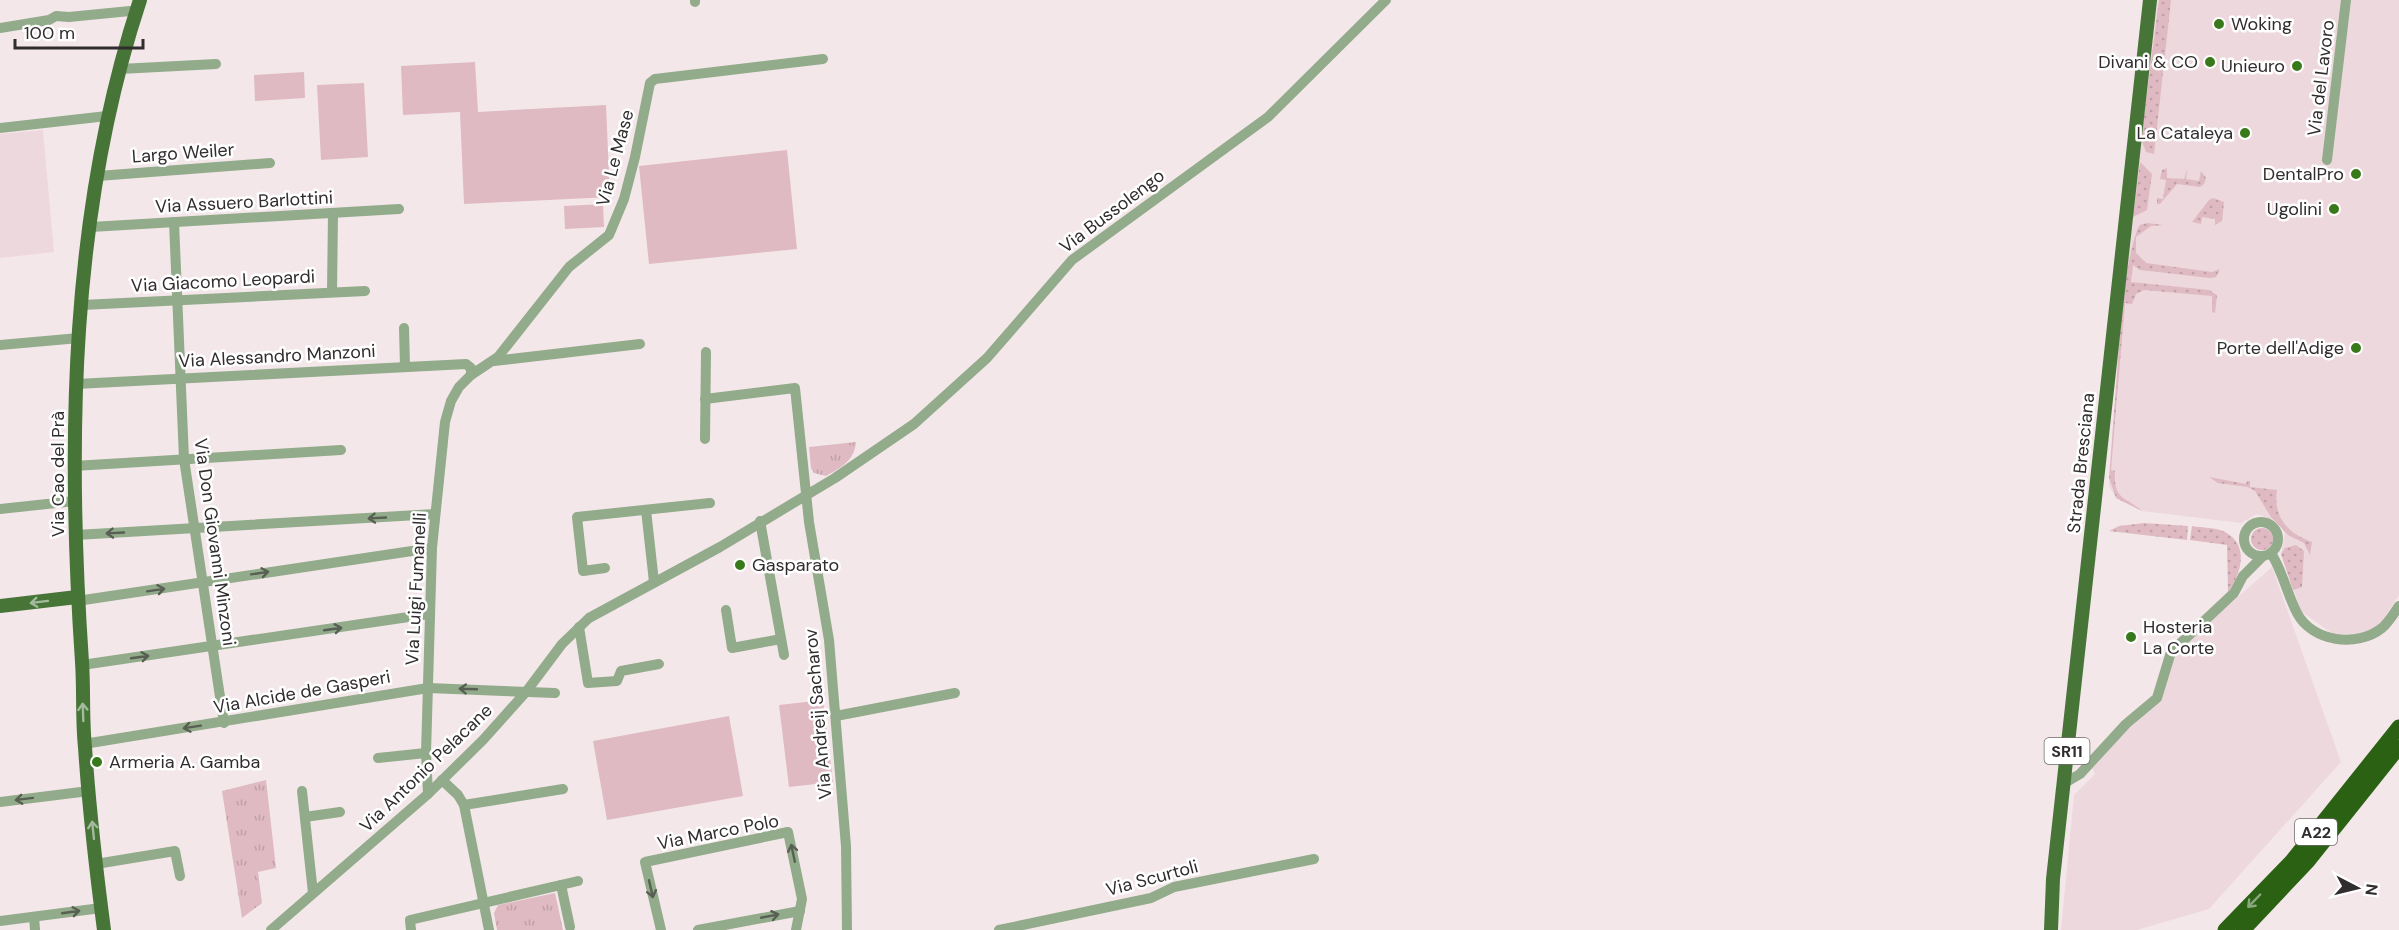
<svg xmlns="http://www.w3.org/2000/svg" width="2399" height="930" font-family="'DM Sans',sans-serif">
  <style>
    .built { fill: #edd8dd }
    .grass { fill: url(#grass-dots) }
    .park { fill: url(#park-tufts) }
    .pitch { fill: #dfbac3 }
    .lines { fill: none; stroke-linecap: round; stroke-linejoin: round }
    .minor { stroke: #92ab8a; stroke-width: 10 }
    .major { stroke: #477538; stroke-width: 14 }
    .highway { stroke: #2b6113; stroke-width: 15 }
    .oneway { stroke: #585f53 }
    .oneway2 { stroke: #a3ba9c }
    .oneway3 { stroke: #8aa87d }
    .poi-dot { fill: #387a1b; stroke: #fff; stroke-width: 2 }
    .labels { text-anchor: middle; dominant-baseline: central; stroke-width: 5; stroke-linejoin: round; paint-order: stroke }
    .shield { fill: #fff; stroke: #6f6b6d; stroke-width: 1.5 }
    .shield-label { font-size: 16px; font-weight: bold; fill: #312c2e }
    .poi-label { font-size: 18px; fill: #312c2e; stroke: #fff; text-anchor: end }
    .street-label { font-size: 18px; fill: #312c2e; stroke: #fff }
  </style>
  <defs>
    <pattern id="grass-dots" width="8" height="8" patternUnits="userSpaceOnUse" patternTransform="scale(1.5)"><rect width="8" height="8" fill="#dfbac3"/><path d="M2 2h.1M6 6h.1" fill="none" stroke="#c0a0a8" stroke-width="1.8" stroke-linecap="round"/></pattern>
    <pattern id="park-tufts" width="24" height="20" patternUnits="userSpaceOnUse" patternTransform="scale(1.5)"><rect width="24" height="20" fill="#dfbac3"/><path d="M3 7l-1-3M5 7V3M7 7l1-3M15 17l-1-3M17 17v-4M19 17l1-3" fill="none" stroke="#c0a0a8"/></pattern>
  </defs>
  <rect width="100%" height="100%" fill="#f4e7ea"/>
  <g class="built">
    <polygon points="2157,0 2399,0 2399,595 2379,626 2369,633 2334,635 2301,611 2281,554 2285,533 2282,525 2276,521 2257,514 2241,523 2142,511 2116,498 2109,486 2117,403 2117,352"/>
    <polygon points="43,130 54,252 0,258 0,134"/>
    <polygon points="2272,567 2341,762 2209,909 2137,930 2061,930 2074,795 2095,774 2091,765 2159,700 2172,655"/>
  </g>
  <g class="grass">
    <polygon points="2159,0 2171,0 2154,154 2146,152 2141,139"/>
    <polygon points="2140,162 2152,174 2147,210 2133,217"/>
    <polygon points="2167,168 2167,178 2184,179 2187,170 2186,179 2199,181 2201,171 2206,178 2204,184 2200,187 2177,184 2160,204 2157,204 2157,198 2163,199 2166,180 2160,179 2162,170"/>
    <polygon points="2213,198 2224,202 2222,221 2215,225 2215,219 2202,217 2201,224 2192,222 2209,200"/>
    <path d="M2147,223L2164,225L2151,226L2136,237V253L2146,263L2212,272L2220,269L2216,277L2210,278L2140,270L2133,265L2131,282L2209,290L2217,295L2215,313L2212,312V296L2144,290L2136,294L2132,304L2125,303L2111,470L2115,471C2113,501 2126,496 2142,511L2116,498L2109,478L2124,280C2129,267 2133,234 2140,225Z"/>
    <path d="M2209,477L2246,484L2247,481H2250V487L2277,490C2273,517 2287,533 2312,542L2310,555L2304,543L2288,535L2271,517L2255,491L2248,487L2218,483Z"/>
    <polygon points="2144,523 2188,526 2187,540 2109,531 2119,526"/>
    <path d="M2192,526C2202,528 2216,527 2225,532C2250,545 2241,575 2228,592L2227,545L2190,540Z"/>
    <circle cx="2262" cy="539" r="11"/>
    <polygon points="2296,545 2304,551 2302,587 2293,590 2281,554 2285,548"/>
  </g>
  <g class="park">
    <path d="M856,442C854,461 842,467 826,476L814,473L811,468L809,447Z"/>
    <polygon points="266,780 276,868 258,872 262,903 242,918 222,791"/>
    <polygon points="555,893 563,930 497,930 494,913 498,905"/>
  </g>
  <g class="pitch">
    <polygon points="475,62 478,112 606,105 610,197 464,204 460,112 403,115 401,66"/>
    <polygon points="304,72 305,98 255,101 254,75"/>
    <polygon points="364,83 368,157 321,160 317,85"/>
    <polygon points="787,150 797,249 649,264 639,166"/>
    <polygon points="603,204 604,227 565,229 564,206"/>
    <polygon points="823,700 833,782 789,787 779,705"/>
    <polygon points="729,716 743,796 607,820 593,741"/>
  </g>
  <g class="lines">
    <g class="minor">
      <polyline points="695,0 695,2"/>
      <polyline points="0,28 49,20 56,16 69,17 130,11"/>
      <polyline points="120,69 216,64"/>
      <polyline points="0,128 107,116"/>
      <polyline points="2327,160 2346,0"/>
      <polyline points="98,176 270,163"/>
      <polyline points="174,222 184,459 224,723"/>
      <polyline points="91,227 399,209"/>
      <polyline points="332,292 333,213"/>
      <polyline points="82,305 365,291"/>
      <polyline points="404,328 405,366"/>
      <polyline points="0,345 79,338"/>
      <polyline points="494,361 640,344"/>
      <polyline points="76,384 466,364 471,368 471,375"/>
      <polyline points="705,399 795,388 809,522 829,640 846,846 847,930"/>
      <polyline points="705,439 706,352"/>
      <polyline points="74,466 341,450"/>
      <polyline points="0,509 75,501"/>
      <polyline points="646,510 654,582"/>
      <polyline points="760,521 784,655"/>
      <circle cx="2261" cy="539" r="17"/>
      <polyline points="76,535 435,514"/>
      <path d="M2271,553C2283,572 2287,594 2297,613C2312,642 2357,648 2382,628C2389,622 2394,613 2399,606"/>
      <polyline points="605,568 583,571 577,517 710,503"/>
      <polyline points="77,601 432,548"/>
      <polyline points="726,610 732,648 781,639"/>
      <polyline points="579,627 588,683 617,681 621,671 659,664"/>
      <polyline points="82,665 429,614"/>
      <polyline points="836,716 955,693"/>
      <polyline points="84,744 428,688 555,693"/>
      <polyline points="378,758 426,753"/>
      <polyline points="442,780 458,795 464,805 489,930"/>
      <polyline points="2063,784 2080,774 2126,724 2157,698 2171,652 2234,593 2243,576 2262,557"/>
      <polyline points="302,791 313,893"/>
      <polyline points="428,794 426,753 432,548 445,422 451,401 459,387 471,375 498,357 569,267 609,235 624,199 635,157 650,83 655,79 823,59"/>
      <polyline points="0,802 89,791"/>
      <polyline points="464,805 563,789"/>
      <polyline points="305,817 340,812"/>
      <polyline points="96,864 175,851 180,876"/>
      <polyline points="561,885 570,927"/>
      <polyline points="34,917 35,930"/>
      <polyline points="0,921 101,908"/>
      <polyline points="271,930 428,794 483,740 526,692 562,644 589,618 720,547 835,478 914,424 987,358 1072,260 1268,117 1386,0"/>
      <polyline points="411,930 410,920 578,881"/>
      <polyline points="661,930 645,862 788,832 802,899 796,930"/>
      <polyline points="698,930 800,911"/>
      <polyline points="999,930 1151,898 1174,887 1314,859"/>
    </g>
    <g class="major">
      <polyline points="0,606 77,597"/>
      <path d="M104,930C96,869 89,808 85,747C82,719 84,691 82,662C67,442 70,212 140,0"/>
      <polyline points="2051,930 2053,879 2150,0"/>
    </g>
    <g class="highway">
      <polyline points="2225,930 2292,861 2399,727"/>
      <polyline points="2243,930 2308,861 2399,747"/>
    </g>
  </g>
  <defs><path id="oneway-shaft" d="M-6 0H5M1.5-3L5.5 0L1.5 3" fill="none" stroke-width="1.6" stroke-linecap="round" stroke-linejoin="round" transform="scale(1.5)"/></defs>
  <g class="oneway">
    <use href="#oneway-shaft" transform="translate(377 518) rotate(177)"/>
    <use href="#oneway-shaft" transform="translate(115 533) rotate(177)"/>
    <use href="#oneway-shaft" transform="translate(260 573) rotate(-9)"/>
    <use href="#oneway-shaft" transform="translate(156 590) rotate(-9)"/>
    <use href="#oneway-shaft" transform="translate(333 629) rotate(-8)"/>
    <use href="#oneway-shaft" transform="translate(140 657) rotate(-8)"/>
    <use href="#oneway-shaft" transform="translate(468 689) rotate(-178)"/>
    <use href="#oneway-shaft" transform="translate(192 727) rotate(171)"/>
    <use href="#oneway-shaft" transform="translate(24 799) rotate(173)"/>
    <use href="#oneway-shaft" transform="translate(793 853) rotate(-102)"/>
    <use href="#oneway-shaft" transform="translate(651 889) rotate(77)"/>
    <use href="#oneway-shaft" transform="translate(71 912) rotate(-8)"/>
    <use href="#oneway-shaft" transform="translate(770 916) rotate(-11)"/>
  </g>
  <g class="oneway2">
    <use href="#oneway-shaft" transform="translate(39 602) rotate(173)"/>
    <use href="#oneway-shaft" transform="translate(83 712) rotate(-92)"/>
    <use href="#oneway-shaft" transform="translate(93 830) rotate(-96)"/>
  </g>
  <use class="oneway3" href="#oneway-shaft" transform="translate(2254 901) rotate(134)"/>
  <g class="poi-dot">
    <circle cx="2219" cy="24" r="6"/>
    <circle cx="2210" cy="62" r="6"/>
    <circle cx="2297" cy="66" r="6"/>
    <circle cx="2245" cy="133" r="6"/>
    <circle cx="2356" cy="174" r="6"/>
    <circle cx="2334" cy="209" r="6"/>
    <circle cx="2356" cy="348" r="6"/>
    <circle cx="740" cy="565" r="6"/>
    <circle cx="2131" cy="637" r="6"/>
    <circle cx="97" cy="762" r="6"/>
  </g>
  <g class="labels">
    <g class="shield">
      <rect x="2044.5" y="738" width="45" height="26" rx="4.5"/>
      <rect x="2295" y="819" width="42" height="26" rx="4.5"/>
    </g>
    <g class="shield-label">
      <text x="2067" y="751">SR11</text>
      <text x="2316" y="832">A22</text>
    </g>
    <g class="poi-label">
      <text x="2231" y="24" text-anchor="start">Woking</text>
      <text x="2198" y="62">Divani &amp; CO</text>
      <text x="2285" y="66">Unieuro</text>
      <text x="2233" y="133">La Cataleya</text>
      <text x="2344" y="174">DentalPro</text>
      <text x="2322" y="209">Ugolini</text>
      <text x="2344" y="348">Porte dell'Adige</text>
      <text x="752" y="565" text-anchor="start">Gasparato</text>
      <text x="2143" y="627" text-anchor="start">Hosteria<tspan x="2143" dy="21">La Corte</tspan></text>
      <text x="109" y="762" text-anchor="start">Armeria A. Gamba</text>
    </g>
    <g class="street-label">
      <text transform="translate(2321 78) rotate(-83)">Via del Lavoro</text>
      <text transform="translate(183 153) rotate(-4)">Largo Weiler</text>
      <text transform="translate(615 158) rotate(-75)">Via Le Mase</text>
      <text transform="translate(244 202) rotate(-3)">Via Assuero Barlottini</text>
      <text transform="translate(1112 211) rotate(-37)">Via Bussolengo</text>
      <text transform="translate(223 281) rotate(-3)">Via Giacomo Leopardi</text>
      <text transform="translate(277 356) rotate(-3)">Via Alessandro Manzoni</text>
      <text transform="translate(2081 463) rotate(-84)">Strada Bresciana</text>
      <text transform="translate(58 474) rotate(-90)">Via Cao del Prà</text>
      <text transform="translate(215 542) rotate(82)">Via Don Giovanni Minzoni</text>
      <text transform="translate(416 589) rotate(-87)">Via Luigi Fumanelli</text>
      <text transform="translate(302 692) rotate(-10)">Via Alcide de Gasperi</text>
      <text transform="translate(818 714) rotate(-95)">Via Andreij Sacharov</text>
      <text transform="translate(426 768) rotate(-44)">Via Antonio Pelacane</text>
      <text transform="translate(718 832) rotate(-11)">Via Marco Polo</text>
      <text transform="translate(1152 878) rotate(-15)">Via Scurtoli</text>
    </g>
  </g>
  <g transform="translate(2357 888) rotate(97)" stroke="#ffffff" stroke-width="4.5" paint-order="stroke">
  <path d="M0-4.5L10 22L0 15L-10 22Z" fill="#312c2e"/>
  <text y="-9" font-size="16" font-weight="bold" text-anchor="middle" fill="#312c2e">N</text>
  </g>
  <path d="M15 39v9h128v-9" fill="none" stroke="#312c2e" stroke-width="3"/>
  <text x="24" y="39" font-size="18" fill="#312c2e" stroke="#ffffff" stroke-width="4.5" paint-order="stroke">100 m</text>
</svg>
